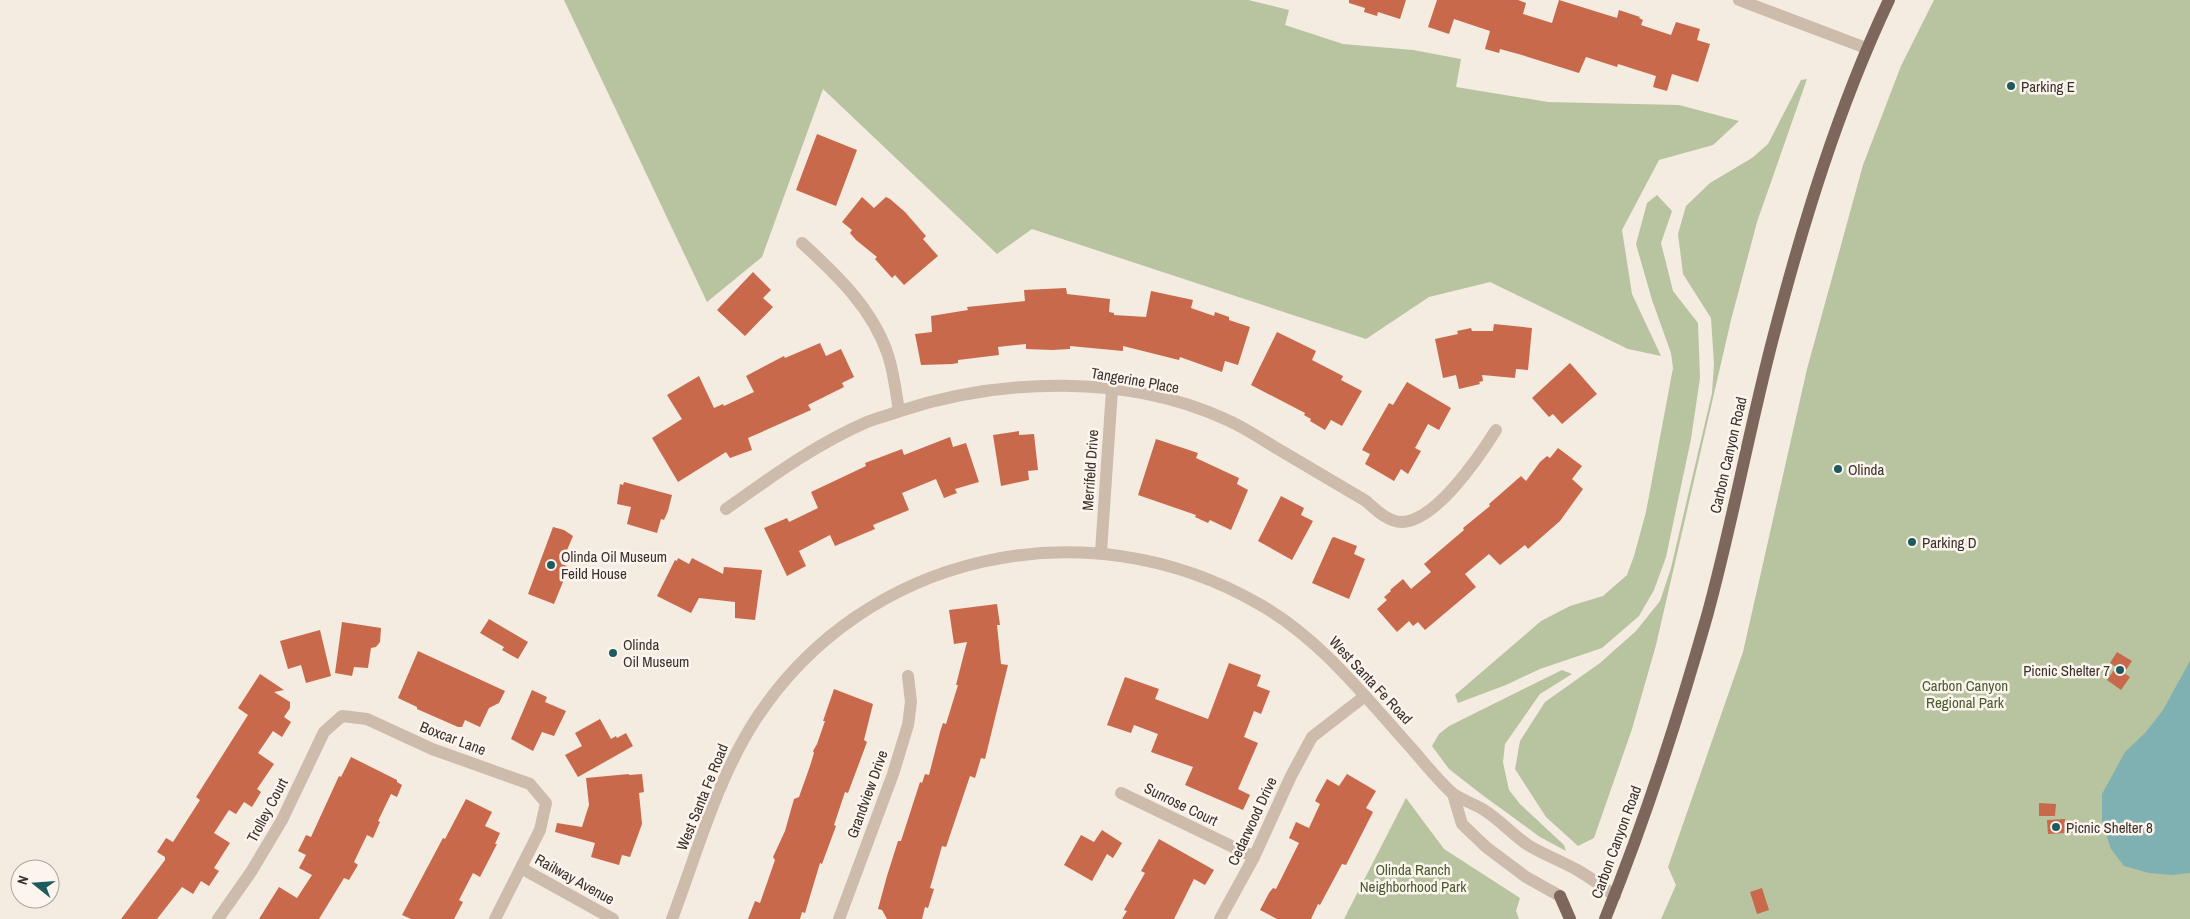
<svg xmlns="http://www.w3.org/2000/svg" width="2190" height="919" font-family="'Archivo Narrow',sans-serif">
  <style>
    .green { fill: #b8c4a0 }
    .water { fill: #7fb0b2 }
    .building { fill: #c8694b }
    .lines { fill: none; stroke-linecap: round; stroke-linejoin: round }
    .minor { stroke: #cdbbac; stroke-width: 12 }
    .major { stroke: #7d675c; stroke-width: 12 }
    .poi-dot { fill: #1f5a5e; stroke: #fbf5ee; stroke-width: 2 }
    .labels { text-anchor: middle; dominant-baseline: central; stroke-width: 5; stroke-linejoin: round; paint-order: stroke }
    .poi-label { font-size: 15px; fill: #3b302b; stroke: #fbf5ee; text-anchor: start }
    .street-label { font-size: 15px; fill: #3b302b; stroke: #fbf5ee }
    .park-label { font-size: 15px; fill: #4a5a2e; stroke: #fbf5ee }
  </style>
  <rect width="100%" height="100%" fill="#f4ebe1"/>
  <g class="green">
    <polygon points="564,0 1248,0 1289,10 1285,25 1343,44 1413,50 1461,59 1456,87 1548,102 1679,105 1739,121 1713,145 1659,160 1622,230 1632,294 1661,356 1628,349 1490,282 1429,297 1366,339 1032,229 997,254 823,89 762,257 707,302"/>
    <polygon points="1934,0 2190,0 2190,919 1661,919 1676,885 1668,867 1743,652 1807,369 1863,165 1901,66"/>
    <polygon points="1807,79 1757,222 1731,320 1656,645 1632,729 1594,838 1578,846 1546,817 1515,769 1520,741 1545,702 1600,663 1636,631 1660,601 1671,568 1712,393 1714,364 1711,318 1683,274 1678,234 1686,206 1710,183 1752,158 1768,144 1801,80"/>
    <polygon points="1657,195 1672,211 1661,243 1673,291 1698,323 1700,378 1691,439 1666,557 1654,590 1639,616 1602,648 1540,669 1506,685 1458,703 1455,695 1541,621 1570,606 1603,596 1627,575 1634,556 1646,512 1673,368 1671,353 1652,300 1636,244 1647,203"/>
    <polygon points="1562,670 1572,674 1540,694 1505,744 1503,762 1509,790 1520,804 1564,845 1566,851 1540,837 1481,794 1449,769 1432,746 1439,734 1449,726"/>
    <polygon points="1406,798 1444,849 1520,898 1516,911 1519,919 1344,919"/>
  </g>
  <polygon class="water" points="2190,661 2190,873 2172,875 2149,873 2124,866 2111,849 2102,822 2102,794 2125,752 2146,732 2163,710"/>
  <g class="building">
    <polygon points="1349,0 1406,0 1400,19 1378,12 1377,16 1364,12 1365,8 1349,3"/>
    <polygon points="1437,0 1518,0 1526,3 1523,14 1552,23 1559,0 1617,18 1619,10 1640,17 1639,18 1643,20 1641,25 1671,35 1676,22 1700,29 1697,40 1710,44 1698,82 1672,74 1667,91 1653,87 1656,76 1618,64 1617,67 1586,57 1579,73 1522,55 1500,49 1499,53 1485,49 1490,31 1454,19 1449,34 1428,27"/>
    <polygon points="817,134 857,150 836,206 796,190"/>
    <polygon points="862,197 874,208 886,197 890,199 905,212 926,236 923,239 938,256 904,285 895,275 892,278 875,259 877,257 856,240 850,233 852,230 842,222"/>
    <polygon points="753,272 771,290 763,298 773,307 745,336 717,310"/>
    <polygon points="1066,288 1067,294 1110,299 1109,312 1114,313 1114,315 1146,317 1151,291 1193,300 1191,308 1214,316 1215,312 1229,317 1229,320 1250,327 1238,365 1225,361 1222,372 1180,357 1179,360 1123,346 1123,351 1070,346 1070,349 1052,350 1026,349 1026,344 998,347 999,355 958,360 958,363 952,364 921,365 915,334 932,332 931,316 968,310 967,307 1025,301 1024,290"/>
    <polygon points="1494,324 1532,328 1528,370 1516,369 1515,378 1482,375 1483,381 1479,382 1480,384 1459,389 1456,375 1443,378 1435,339 1458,334 1457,331 1471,328 1472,331 1493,331"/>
    <polygon points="1277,332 1316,351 1312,360 1343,376 1341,380 1362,391 1342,426 1331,420 1325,430 1310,421 1311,419 1304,415 1305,413 1251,385"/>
    <polygon points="820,343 826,356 841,349 854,377 842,383 844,387 808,405 811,410 748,438 752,450 730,458 726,452 678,482 652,438 682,419 667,395 699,376 714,408 723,404 724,406 754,392 746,376 784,356 785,358"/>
    <polygon points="1570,363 1597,394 1562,424 1553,414 1549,417 1532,398"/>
    <polygon points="1407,382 1451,408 1439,430 1428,424 1415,448 1421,451 1408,474 1401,469 1394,481 1365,464 1370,454 1362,450 1389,403 1393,405"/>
    <polygon points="1019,431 1019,435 1034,434 1038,470 1028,471 1029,480 1001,486 993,435"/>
    <polygon points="950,437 953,447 966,443 979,482 955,489 957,493 944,498 936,479 902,493 909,510 873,525 875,529 835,546 830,535 799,551 806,566 787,576 764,528 787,518 789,522 818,508 811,492 866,466 865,463 902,449 904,455"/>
    <polygon points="1156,439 1198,453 1196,458 1239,478 1237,484 1248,490 1231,530 1210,520 1208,523 1195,517 1196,515 1138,495"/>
    <polygon points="1558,448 1582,466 1572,479 1583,489 1560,521 1528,549 1525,545 1500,565 1489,554 1465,574 1476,587 1425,630 1418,622 1413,626 1409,621 1397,632 1377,609 1387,600 1384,597 1391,591 1390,590 1403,579 1411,589 1431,572 1424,564 1464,530 1463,528 1490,506 1489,504 1521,476 1526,481 1540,462 1547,456 1550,458"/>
    <polygon points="624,482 672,495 668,511 664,520 661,519 657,533 627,524 631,507 617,504 620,484 623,485"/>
    <polygon points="1281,496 1304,508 1301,515 1313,521 1292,560 1258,541"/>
    <polygon points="553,527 564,530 573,536 561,564 567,566 564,570 567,572 554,604 528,594"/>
    <polygon points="1334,537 1357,546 1354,554 1365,559 1349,599 1312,583 1332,538"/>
    <polygon points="678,558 689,564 692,558 723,574 724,567 762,570 755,620 735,618 735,602 699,598 691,613 657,596 675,560 677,561"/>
    <polygon points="997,604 1000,625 997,625 1001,664 1008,665 985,759 981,758 975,778 970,776 946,847 942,846 930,888 934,889 928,908 925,907 922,919 887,919 882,910 878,909 887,876 898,841 901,841 920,782 922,783 925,774 929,775 940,732 943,723 946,724 958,685 956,685 967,642 954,644 949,610"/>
    <polygon points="489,619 528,642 518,659 502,650 504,647 480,633"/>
    <polygon points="342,622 381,628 380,642 376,647 371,648 368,668 354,667 352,676 335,673"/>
    <polygon points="320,630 331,676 306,683 301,665 288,669 280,641"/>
    <polygon points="418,651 505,691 499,703 489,708 480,727 465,720 462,727 458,727 417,709 417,707 398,698"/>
    <polygon points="2117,652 2132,661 2124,673 2130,677 2121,690 2107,680 2116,667 2110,663"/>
    <polygon points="1229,663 1261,675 1257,686 1270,691 1261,714 1254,711 1244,737 1258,743 1238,789 1250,795 1243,810 1185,785 1193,767 1151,752 1158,734 1134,725 1131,733 1107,725 1125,677 1159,689 1155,699 1208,719"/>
    <polygon points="260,674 284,690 274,692 290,702 290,708 284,717 291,722 282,737 273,731 258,753 274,764 257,789 261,792 252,807 244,802 236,814 229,810 214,833 230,843 214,868 219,871 209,886 201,881 193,894 182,887 157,919 121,919 165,860 165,857 157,852 166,838 173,842 200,800 196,797 248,715 238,708"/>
    <polygon points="834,689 873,704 864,740 867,742 848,793 845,792 834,825 836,826 822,864 820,863 805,913 802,912 800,919 748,919 755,901 760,903 775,860 773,857 785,831 794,799 799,797 810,766 814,753 813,751 817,744 825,721 823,721"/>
    <polygon points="532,690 547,697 545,702 566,711 554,736 542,732 533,751 511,739"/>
    <polygon points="600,719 611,739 616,736 617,738 626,733 633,746 578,777 565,755 582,746 575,733"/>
    <polygon points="351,757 397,780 397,782 402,785 397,797 391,794 378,821 380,822 373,838 367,835 354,862 358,865 349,880 344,878 319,919 259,919 279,887 297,898 312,875 299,868 306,855 298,851 306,835 311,837 339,776 341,777"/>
    <polygon points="629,774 629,775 642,774 644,792 639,793 642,824 630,857 622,855 619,865 591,857 595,843 555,832 557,823 582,827 589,805 586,778"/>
    <polygon points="1347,774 1376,791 1366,808 1373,812 1346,865 1342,864 1320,905 1318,904 1311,919 1277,919 1260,910 1269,893 1273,888 1276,889 1299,843 1289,838 1296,822 1309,828 1320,804 1315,801 1318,795 1327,779 1339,786"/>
    <polygon points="466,799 492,812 485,826 500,833 495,844 497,844 480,877 473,873 459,900 463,902 454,919 411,919 402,915 443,838 445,839"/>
    <polygon points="2039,803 2056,804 2055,816 2039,816"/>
    <polygon points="2065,819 2065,833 2048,834 2047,820"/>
    <polygon points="1102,830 1122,843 1113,858 1107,854 1092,881 1064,865 1081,835 1094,842"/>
    <polygon points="1159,839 1214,870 1205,885 1194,879 1174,919 1122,919 1127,911 1124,910 1145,873 1141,871"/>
    <polygon points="1762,888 1769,910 1757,914 1750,892"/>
  </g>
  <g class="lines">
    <g class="minor">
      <polyline points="1739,0 1866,48"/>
      <path d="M802,243C836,274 873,309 888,355C894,373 896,393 899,411"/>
      <path d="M726,509C771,477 816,444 867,422C877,418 889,415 900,411C1001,378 1127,374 1225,419C1244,427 1261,439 1278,449C1307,466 1337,484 1366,501C1376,510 1388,522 1402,522C1436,521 1479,457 1496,430"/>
      <polyline points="1101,552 1112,390"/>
      <polyline points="1121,793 1254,857"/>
      <polyline points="1453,794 1462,824 1486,847 1526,877 1560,896"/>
      <polyline points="521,868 613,919"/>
      <polyline points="218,919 251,872 282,820 324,732 342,716 367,719 432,749 530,784 546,803 540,830 495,919"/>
      <path d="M672,919C697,853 716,782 754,722C863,552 1086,504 1259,604C1321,639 1365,697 1413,750C1425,764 1437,779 1451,792C1460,800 1473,803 1484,810C1500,820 1513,835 1528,845C1544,855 1562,861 1579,871C1591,878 1603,887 1615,896"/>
      <polyline points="839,919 893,774 908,725 911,702 908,676"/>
      <polyline points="1220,919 1254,857 1291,776 1312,737 1365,696"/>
    </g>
    <g class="major">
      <polyline points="1560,896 1570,919"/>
      <path d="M1605,919C1645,821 1678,718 1707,616C1732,525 1749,430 1773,338C1803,223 1838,108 1889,0"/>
    </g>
  </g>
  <g class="poi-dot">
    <circle cx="2011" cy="86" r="5"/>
    <circle cx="1838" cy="469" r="5"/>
    <circle cx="1912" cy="542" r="5"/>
    <circle cx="551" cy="565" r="5"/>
    <circle cx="613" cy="653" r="5"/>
    <circle cx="2120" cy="670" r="5"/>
    <circle cx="2056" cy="827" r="5"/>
  </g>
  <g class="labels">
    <g class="poi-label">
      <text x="2021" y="86">Parking E</text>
      <text x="1848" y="469">Olinda</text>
      <text x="1922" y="542">Parking D</text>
      <text x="561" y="556">Olinda Oil Museum<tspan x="561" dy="17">Feild House</tspan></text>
      <text x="623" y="644">Olinda<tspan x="623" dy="17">Oil Museum</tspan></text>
      <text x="2110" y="670" text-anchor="end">Picnic Shelter 7</text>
      <text x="2066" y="827">Picnic Shelter 8</text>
    </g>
    <g class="street-label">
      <text transform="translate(1135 380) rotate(10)">Tangerine Place</text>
      <text transform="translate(1728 455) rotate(-77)">Carbon Canyon Road</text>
      <text transform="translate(1090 470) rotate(-86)">Merrifeld Drive</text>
      <text transform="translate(1371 680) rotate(47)">West Santa Fe Road</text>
      <text transform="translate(453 738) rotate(21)">Boxcar Lane</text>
      <text transform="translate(867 794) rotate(-70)">Grandview Drive</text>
      <text transform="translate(702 797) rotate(-68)">West Santa Fe Road</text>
      <text transform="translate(1181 804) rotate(26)">Sunrose Court</text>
      <text transform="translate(267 810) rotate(-62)">Trolley Court</text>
      <text transform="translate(1252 821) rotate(-65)">Cedarwood Drive</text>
      <text transform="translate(1616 842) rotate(-70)">Carbon Canyon Road</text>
      <text transform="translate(575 879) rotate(29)">Railway Avenue</text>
    </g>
    <g class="park-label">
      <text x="1965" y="685">Carbon Canyon<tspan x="1965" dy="17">Regional Park</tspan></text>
      <text x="1413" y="869">Olinda Ranch<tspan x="1413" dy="17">Neighborhood Park</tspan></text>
    </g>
  </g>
  <g transform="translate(35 884) rotate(287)"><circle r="24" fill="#fbf5ee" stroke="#aea6a0"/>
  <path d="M0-4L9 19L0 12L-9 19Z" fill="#1f5a5e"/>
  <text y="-8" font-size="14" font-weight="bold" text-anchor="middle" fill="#3b302b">N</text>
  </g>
</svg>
